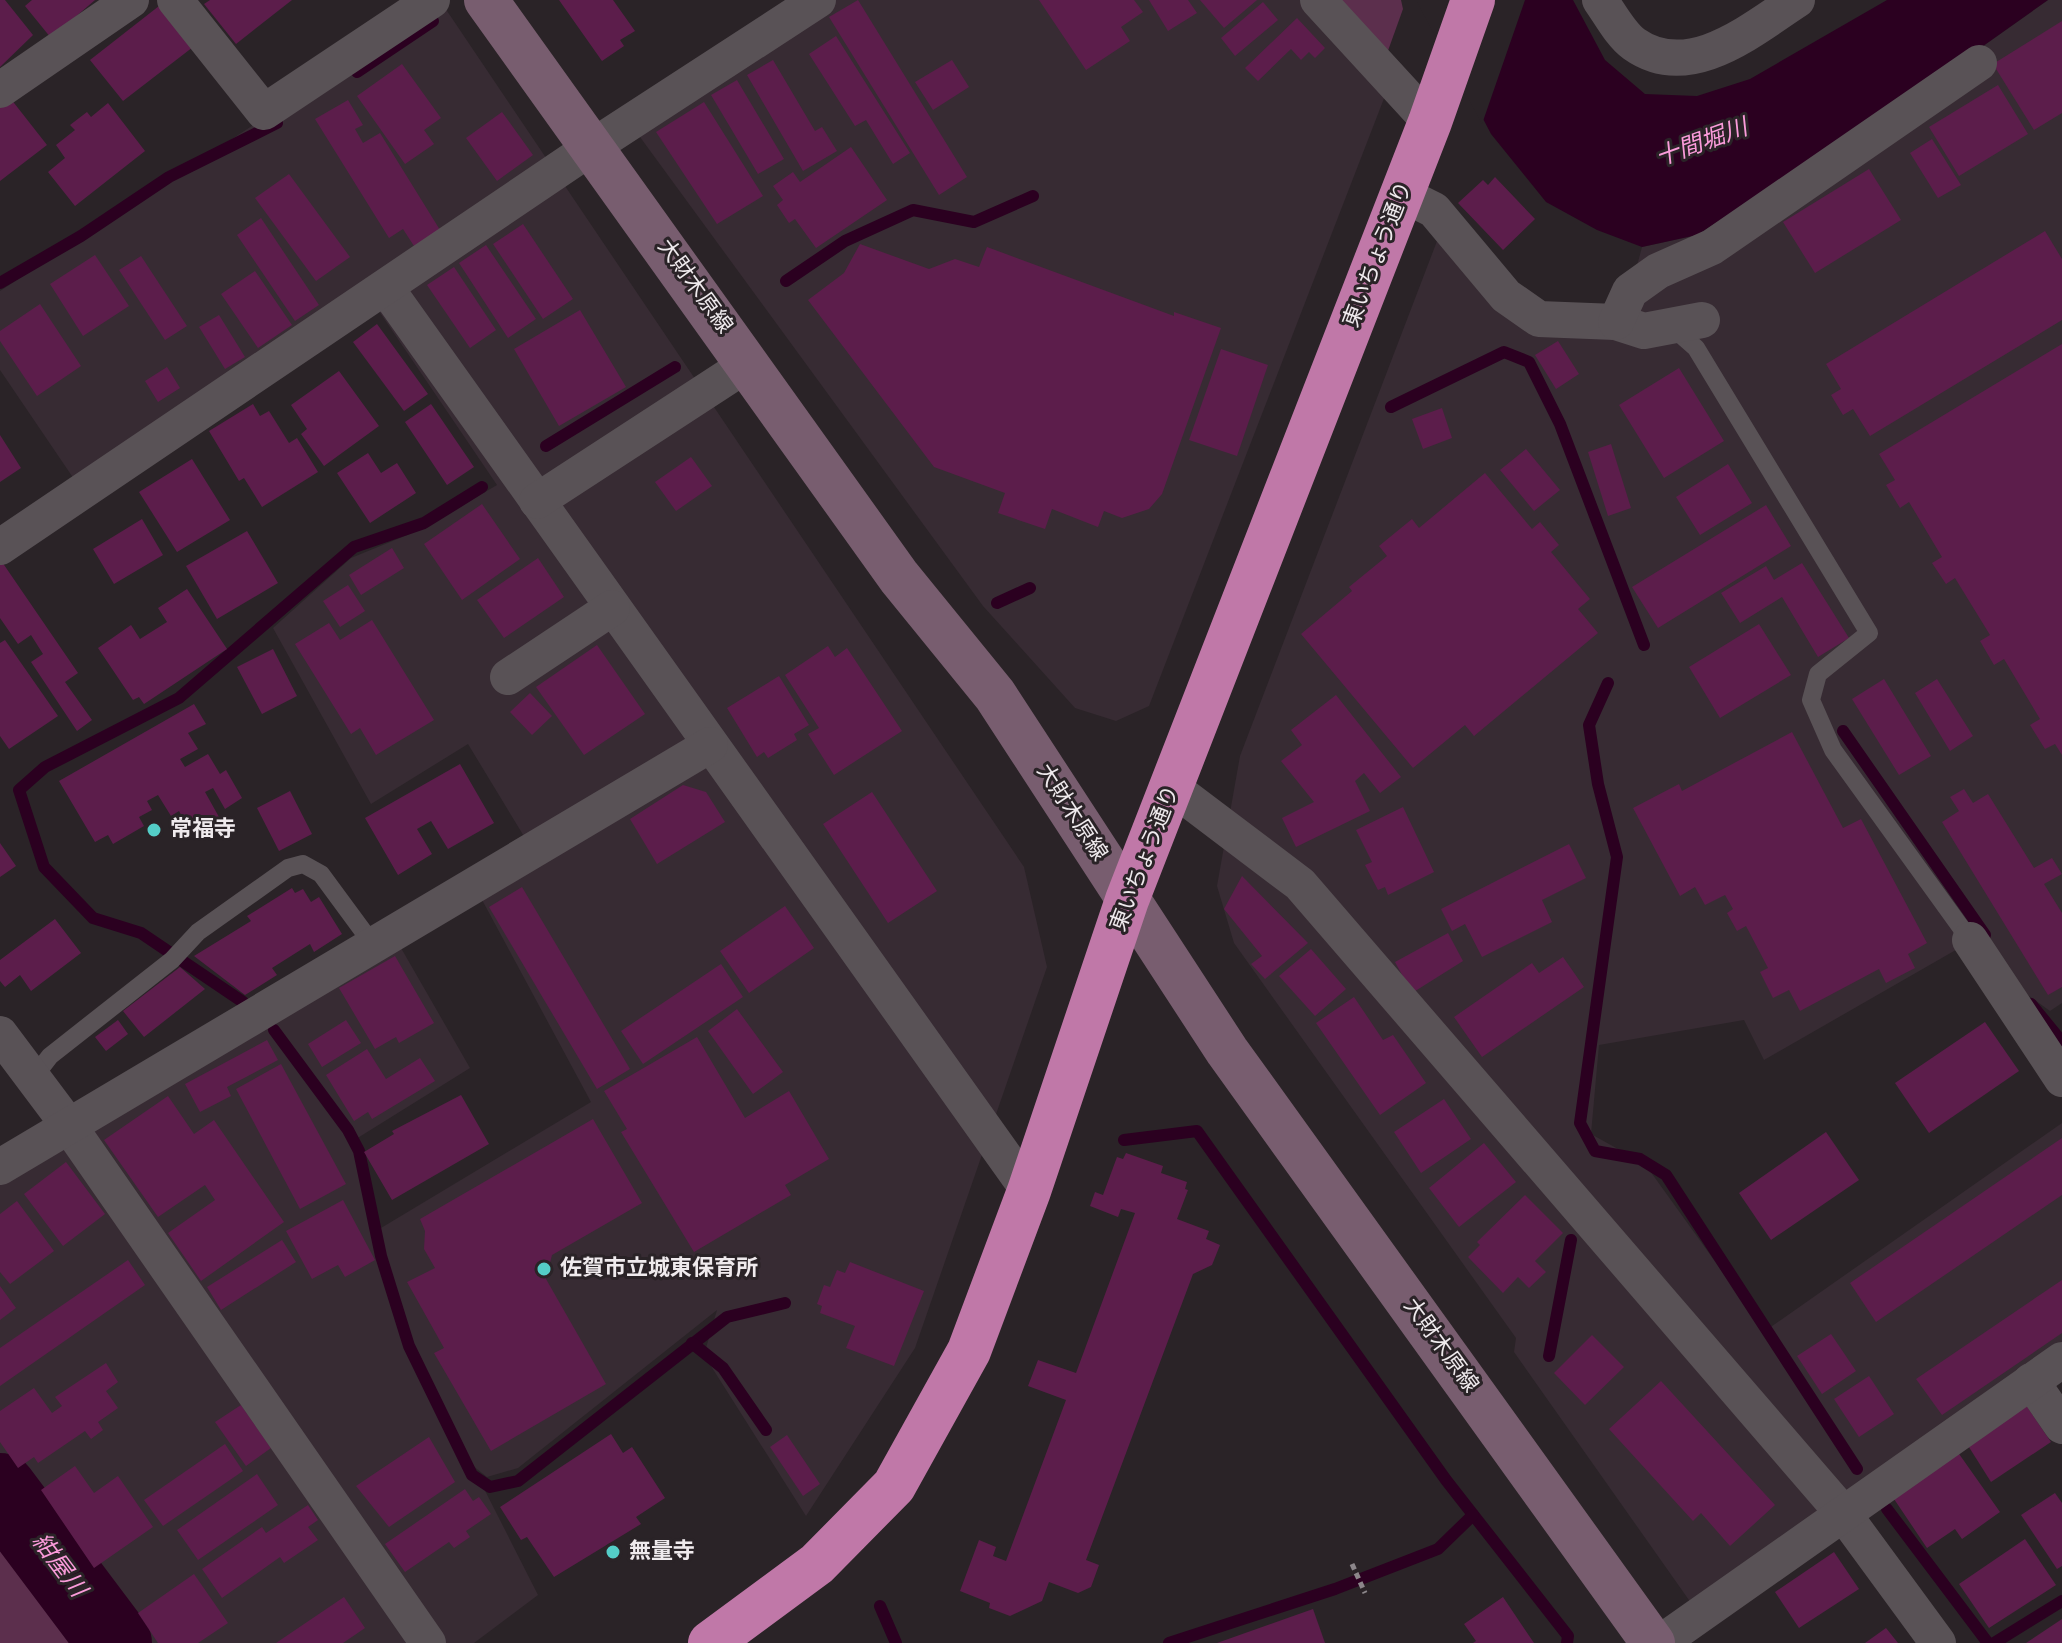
<svg xmlns="http://www.w3.org/2000/svg" width="2062" height="1643" font-family="Overpass,'Noto Sans JP',sans-serif">
  <style>
    .built { fill: #372b33 }
    .green { fill: #5c2f4d }
    .water { fill: #2b0020 }
    .pier { fill: #2a2327 }
    .lines { fill: none; stroke-linecap: round; stroke-linejoin: round }
    .stream { stroke: #2b0020; stroke-width: 12 }
    .river { stroke: #2b0020; stroke-width: 74 }
    .building { fill: #5c1d4b }
    .path { stroke: #8c868a; stroke-width: 5; stroke-dasharray: 6 4; stroke-linecap: butt }
    .lane { stroke: #595256; stroke-width: 18 }
    .street { stroke: #595256; stroke-width: 36 }
    .secondary { stroke: #785d6f; stroke-width: 44 }
    .highway { stroke: #c078a8; stroke-width: 44 }
    .poi-dot { fill: #54cdc7; stroke: #2a2327; stroke-width: 3 }
    .labels { text-anchor: middle; dominant-baseline: central; stroke-width: 6; stroke-linejoin: round; paint-order: stroke }
    .street-label { font-size: 22px; fill: #efeaed; stroke: #2a2327 }
    .poi-label { font-size: 22px; font-weight: bold; fill: #efeaed; stroke: #2a2327; text-anchor: start }
    .water-label { font-size: 24px; font-style: italic; fill: #fa9bda; stroke: #2a2327 }
  </style>
  <rect width="100%" height="100%" fill="#2a2327"/>
  <g class="built">
    <polygon points="793,0 1331,0 1395,70 1149,706 1116,721 1075,708 983,606 621,111"/>
    <polygon points="2048,0 2062,0 2062,1003 2050,1011 1961,947 1764,1060 1744,1020 1599,1045 1591,1134 1645,1164 1765,1331 2062,1123 2062,1350 1696,1610 1514,1352 1516,1338 1234,943 1217,886 1240,756 1447,215 1508,293 1618,337 1642,247 1697,235 1921,90"/>
    <polygon points="441,2 1024,867 1047,967 915,1348 806,1516 704,1355 717,1310 518,1468 487,1477 472,1465 538,1595 474,1643 128,1643 0,1472 0,1182 401,948 470,1068 356,1139 381,1228 591,1102 467,872 525,838 468,744 371,804 273,628 351,558 422,529 497,485 364,289 76,482 0,370 0,291"/>
  </g>
  <g class="green">
    <polygon points="1331,0 1401,0 1403,9 1385,59"/>
    <polygon points="0,1540 55,1602 84,1643 0,1643"/>
  </g>
  <polygon class="water" points="1421,0 1573,0 1605,60 1645,94 1697,96 1750,79 1887,0 2048,0 1921,90 1697,235 1642,247 1597,230 1546,202 1491,134"/>
  <polygon class="pier" points="1417,0 1525,0 1482,124 1417,2"/>
  <g class="lines">
    <g class="stream">
      <polyline points="357,72 433,21"/>
      <polyline points="786,281 845,241 913,210 974,222 1033,196"/>
      <polyline points="0,283 81,236 169,177 277,123"/>
      <polyline points="1391,407 1504,352 1529,362 1560,424 1644,645"/>
      <polyline points="546,446 675,367"/>
      <polyline points="997,603 1030,588"/>
      <polyline points="1608,683 1589,725 1598,784 1617,857 1580,1123 1595,1151 1640,1159 1666,1175 1857,1469"/>
      <polyline points="1843,731 1985,935"/>
      <polyline points="243,1002 141,933 93,918 44,867 19,790 45,767 179,698 354,547 424,523 482,487"/>
      <polyline points="2031,1004 2062,1042"/>
      <polyline points="274,1030 348,1130 359,1151 381,1256 409,1346 472,1475 490,1487 518,1481 727,1317 785,1303"/>
      <polyline points="1124,1140 1197,1131 1446,1480 1568,1636 1567,1643"/>
      <polyline points="692,1343 723,1368 766,1430"/>
      <polyline points="1549,1356 1571,1240"/>
      <polyline points="1887,1509 1988,1643"/>
      <polyline points="880,1606 896,1643"/>
      <polyline points="1169,1643 1335,1589 1438,1549 1473,1515"/>
      <polyline points="1994,1643 2062,1601"/>
    </g>
    <polyline class="river" points="0,1490 115,1643"/>
  </g>
  <g class="building">
    <polygon points="0,0 5,0 33,35 0,67"/>
    <polygon points="32,0 95,0 51,38 25,6"/>
    <polygon points="210,0 292,0 236,44 204,4"/>
    <polygon points="559,0 613,0 635,31 620,40 624,46 602,61"/>
    <polygon points="858,0 967,177 939,195 829,17"/>
    <polygon points="1039,0 1134,0 1143,12 1121,27 1130,41 1086,70"/>
    <polygon points="1149,0 1188,0 1197,13 1168,31"/>
    <polygon points="1200,0 1257,0 1224,28"/>
    <polygon points="1263,2 1278,20 1235,56 1221,38"/>
    <polygon points="159,6 193,47 123,101 90,60"/>
    <polygon points="1297,18 1325,48 1315,58 1309,52 1301,60 1291,49 1258,81 1245,68"/>
    <polygon points="2062,21 2062,113 2034,130 1993,64"/>
    <polygon points="836,36 910,153 893,164 866,120 855,126 809,54"/>
    <polygon points="773,60 815,131 822,127 837,151 803,171 747,75"/>
    <polygon points="952,60 969,87 933,110 915,82"/>
    <polygon points="402,64 441,118 424,130 434,144 405,164 357,96"/>
    <polygon points="737,80 784,159 758,174 711,95"/>
    <polygon points="1998,85 2028,134 1959,176 1929,127"/>
    <polygon points="7,94 47,145 0,181 0,99"/>
    <polygon points="348,100 363,125 355,129 363,143 380,133 440,230 414,246 403,229 389,238 315,119"/>
    <polygon points="704,102 763,196 717,224 656,132"/>
    <polygon points="108,103 145,151 75,206 48,172 65,158 56,145 75,130 70,125 87,112 91,117"/>
    <polygon points="502,112 533,155 497,181 466,138"/>
    <polygon points="1932,139 1961,185 1938,198 1910,153"/>
    <polygon points="851,147 887,200 816,248 795,219 789,223 777,205 783,200 773,186 793,172 800,182"/>
    <polygon points="1869,169 1901,220 1815,273 1783,222"/>
    <polygon points="289,174 350,257 316,281 255,198"/>
    <polygon points="1495,177 1535,219 1503,250 1458,203 1483,180 1488,185"/>
    <polygon points="261,218 319,305 295,321 237,235"/>
    <polygon points="523,224 573,299 543,319 493,244"/>
    <polygon points="2045,231 2062,259 2062,320 1870,436 1853,409 1843,415 1831,395 1841,389 1826,364"/>
    <polygon points="860,244 929,269 955,259 979,267 987,247 1174,316 1174,312 1221,328 1162,494 1149,509 1122,518 1104,511 1098,527 1052,509 1045,529 998,513 1005,493 934,467 808,300 844,273"/>
    <polygon points="486,245 536,319 508,338 459,263"/>
    <polygon points="95,255 129,306 83,336 50,284"/>
    <polygon points="141,256 187,326 165,340 119,270"/>
    <polygon points="454,267 496,330 470,348 427,285"/>
    <polygon points="255,271 292,325 258,348 221,294"/>
    <polygon points="40,304 81,366 37,396 0,341 0,331"/>
    <polygon points="580,310 626,387 559,426 514,349"/>
    <polygon points="219,315 245,357 225,369 199,327"/>
    <polygon points="377,324 428,394 404,411 353,342"/>
    <polygon points="1558,341 1579,374 1556,389 1535,355"/>
    <polygon points="2062,344 2062,755 2055,744 2045,749 2030,725 2040,719 2004,659 1994,665 1980,641 1990,635 1955,578 1946,584 1932,563 1942,557 1909,502 1900,508 1886,485 1895,480 1879,454"/>
    <polygon points="1221,349 1268,365 1237,456 1189,440"/>
    <polygon points="167,367 180,388 158,402 145,381"/>
    <polygon points="1679,368 1724,441 1664,478 1619,405"/>
    <polygon points="339,371 379,426 324,466 301,434 307,429 291,405"/>
    <polygon points="253,404 260,416 269,411 289,443 297,438 318,472 262,507 244,478 239,481 209,431"/>
    <polygon points="431,404 474,467 447,485 405,422"/>
    <polygon points="1442,408 1452,438 1423,449 1412,419"/>
    <polygon points="0,435 21,468 0,482"/>
    <polygon points="1611,444 1631,508 1608,516 1588,452"/>
    <polygon points="1526,449 1560,490 1534,511 1500,470"/>
    <polygon points="368,453 381,473 397,463 416,493 370,523 337,473"/>
    <polygon points="691,457 712,486 676,511 655,482"/>
    <polygon points="192,459 230,520 177,552 139,492"/>
    <polygon points="1728,464 1752,503 1700,535 1676,497"/>
    <polygon points="1485,473 1532,529 1540,522 1559,545 1551,552 1590,599 1578,609 1598,633 1474,736 1465,725 1413,768 1301,634 1352,591 1349,587 1387,556 1379,546 1412,519 1419,528"/>
    <polygon points="482,504 520,559 462,600 424,544"/>
    <polygon points="1766,505 1791,546 1658,628 1632,587"/>
    <polygon points="142,519 163,555 114,584 93,549"/>
    <polygon points="247,531 278,583 217,619 186,566"/>
    <polygon points="392,548 404,568 361,595 349,575"/>
    <polygon points="538,558 564,597 504,638 477,600"/>
    <polygon points="0,559 78,673 65,682 92,720 77,731 31,662 43,654 31,635 18,644 0,618"/>
    <polygon points="1802,563 1849,638 1818,657 1782,597 1740,623 1721,593 1766,566 1774,580"/>
    <polygon points="348,585 365,611 340,627 323,601"/>
    <polygon points="187,589 227,649 144,704 139,697 133,700 98,648 131,625 140,639 167,622 158,608"/>
    <polygon points="372,620 434,720 376,755 360,728 351,734 295,644 329,623 340,640"/>
    <polygon points="1759,624 1791,675 1720,718 1689,667"/>
    <polygon points="5,640 58,716 9,749 0,736 0,643"/>
    <polygon points="597,645 645,714 584,755 536,687"/>
    <polygon points="828,646 835,657 847,648 902,731 834,775 808,734 819,728 785,675"/>
    <polygon points="273,649 297,696 262,714 237,667"/>
    <polygon points="779,676 809,725 794,734 797,740 768,758 764,752 757,757 727,708"/>
    <polygon points="1884,679 1931,756 1899,775 1852,699"/>
    <polygon points="1937,679 1973,736 1950,751 1915,693"/>
    <polygon points="530,693 552,716 532,735 510,712"/>
    <polygon points="1336,695 1401,777 1380,793 1364,773 1355,781 1370,811 1296,847 1282,818 1314,802 1281,761 1302,745 1291,730"/>
    <polygon points="194,704 206,724 188,733 198,749 180,759 185,767 208,754 220,774 226,770 242,798 225,809 213,788 205,792 219,817 191,833 179,811 171,816 158,795 147,801 152,810 139,817 144,826 113,844 108,835 95,842 59,781"/>
    <polygon points="1792,732 1843,828 1861,819 1927,943 1908,954 1915,968 1886,983 1879,969 1800,1011 1789,990 1773,998 1760,972 1768,968 1746,926 1737,931 1727,913 1733,909 1725,895 1705,905 1695,887 1680,896 1633,808 1679,784 1682,791"/>
    <polygon points="460,764 494,823 448,849 431,821 417,829 432,854 398,875 365,818"/>
    <polygon points="683,785 706,792 725,822 657,864 630,819"/>
    <polygon points="1964,789 1973,803 1988,794 2034,868 2052,858 2062,874 2044,884 2062,913 2062,987 2048,995 1942,822 1959,811 1950,797"/>
    <polygon points="290,791 312,834 279,851 257,808"/>
    <polygon points="872,792 937,891 888,923 823,824"/>
    <polygon points="1403,807 1434,872 1388,895 1385,887 1378,890 1365,865 1372,862 1356,830"/>
    <polygon points="0,843 16,866 0,877"/>
    <polygon points="1569,844 1586,878 1542,900 1552,922 1482,957 1465,924 1452,931 1441,909"/>
    <polygon points="1242,876 1308,943 1265,979 1251,964 1262,956 1224,909"/>
    <polygon points="522,887 630,1069 597,1089 489,907"/>
    <polygon points="292,888 295,893 303,889 311,902 319,897 342,934 314,952 310,944 272,968 277,975 245,995 194,956 251,921 247,916"/>
    <polygon points="785,906 814,948 749,993 720,951"/>
    <polygon points="55,919 81,953 31,991 20,975 5,987 0,981 0,960"/>
    <polygon points="1448,933 1463,961 1412,993 1395,962"/>
    <polygon points="1311,949 1346,989 1315,1016 1279,976"/>
    <polygon points="395,956 434,1023 399,1043 396,1037 375,1049 339,988"/>
    <polygon points="1563,957 1584,987 1482,1057 1454,1017 1532,963 1539,973"/>
    <polygon points="721,964 743,997 643,1064 621,1031"/>
    <polygon points="180,967 205,989 144,1037 123,1011"/>
    <polygon points="1354,997 1383,1040 1393,1035 1426,1083 1380,1115 1316,1023"/>
    <polygon points="737,1009 783,1072 753,1094 708,1031"/>
    <polygon points="118,1020 128,1034 106,1051 95,1037"/>
    <polygon points="346,1020 361,1043 322,1067 308,1044"/>
    <polygon points="1985,1022 2019,1071 1929,1133 1895,1083"/>
    <polygon points="697,1037 745,1118 789,1091 829,1159 785,1185 791,1195 694,1252 621,1132 627,1129 604,1091"/>
    <polygon points="267,1040 278,1060 227,1087 231,1096 200,1112 185,1084"/>
    <polygon points="367,1049 386,1079 420,1058 435,1081 372,1119 368,1112 354,1121 326,1075"/>
    <polygon points="281,1064 346,1184 300,1209 236,1089"/>
    <polygon points="461,1095 489,1144 392,1200 364,1152 394,1134 392,1131"/>
    <polygon points="168,1096 194,1134 214,1120 284,1222 201,1281 168,1233 215,1200 205,1185 158,1217 104,1140"/>
    <polygon points="1444,1099 1471,1139 1421,1173 1394,1132"/>
    <polygon points="593,1119 642,1203 552,1255 546,1279 606,1384 491,1451 434,1353 444,1348 407,1282 435,1268 424,1249 425,1231 420,1219"/>
    <polygon points="1826,1132 1859,1180 1771,1240 1739,1193"/>
    <polygon points="2062,1138 2062,1195 1876,1322 1850,1283"/>
    <polygon points="1484,1143 1516,1182 1459,1227 1429,1188"/>
    <polygon points="1126,1153 1163,1166 1161,1173 1187,1182 1185,1189 1188,1190 1177,1219 1209,1231 1206,1239 1220,1245 1212,1265 1193,1274 1086,1560 1099,1565 1091,1587 1078,1593 1049,1582 1042,1601 1010,1616 989,1608 990,1603 960,1591 979,1540 996,1547 993,1556 1006,1561 1066,1400 1028,1386 1038,1360 1076,1373 1135,1213 1121,1209 1118,1217 1090,1206 1095,1192 1103,1195 1117,1157 1123,1159"/>
    <polygon points="66,1162 105,1214 63,1246 24,1194"/>
    <polygon points="1525,1195 1563,1233 1535,1261 1546,1272 1529,1288 1518,1277 1503,1293 1468,1257 1480,1245 1477,1242"/>
    <polygon points="343,1200 375,1260 345,1277 338,1265 312,1279 286,1231"/>
    <polygon points="17,1201 54,1251 10,1284 0,1272 0,1214"/>
    <polygon points="282,1240 296,1262 221,1310 207,1287"/>
    <polygon points="128,1260 145,1285 0,1386 0,1348"/>
    <polygon points="850,1262 924,1291 894,1366 846,1348 855,1326 820,1313 822,1306 817,1304 824,1285 830,1287 837,1270 845,1273"/>
    <polygon points="2062,1280 2062,1333 1942,1415 1916,1379"/>
    <polygon points="0,1286 16,1308 0,1320"/>
    <polygon points="1831,1334 1856,1371 1822,1394 1797,1356"/>
    <polygon points="1592,1335 1624,1367 1585,1405 1554,1373"/>
    <polygon points="106,1363 118,1382 106,1391 118,1408 98,1422 103,1430 91,1439 85,1431 38,1463 34,1457 18,1468 0,1442 0,1411 34,1388 52,1413 62,1406 55,1397"/>
    <polygon points="1869,1376 1894,1414 1859,1437 1834,1399"/>
    <polygon points="1661,1381 1775,1505 1730,1546 1701,1513 1693,1521 1609,1429"/>
    <polygon points="241,1405 271,1448 246,1466 215,1422"/>
    <polygon points="2026,1405 2051,1442 1991,1482 1967,1444"/>
    <polygon points="611,1434 623,1453 632,1447 665,1498 636,1517 641,1524 554,1577 527,1537 521,1540 500,1507"/>
    <polygon points="787,1435 820,1484 803,1496 770,1447"/>
    <polygon points="429,1437 455,1482 389,1527 356,1486"/>
    <polygon points="225,1444 243,1471 163,1526 144,1500"/>
    <polygon points="1957,1451 2000,1512 1962,1539 1955,1529 1927,1548 1892,1496"/>
    <polygon points="75,1466 94,1493 118,1476 153,1527 94,1568 41,1490"/>
    <polygon points="257,1474 278,1505 198,1560 177,1530"/>
    <polygon points="465,1489 473,1501 479,1497 491,1514 466,1531 470,1537 454,1548 449,1542 405,1572 385,1544"/>
    <polygon points="2055,1493 2062,1503 2062,1566 2057,1569 2021,1515"/>
    <polygon points="308,1505 318,1520 308,1527 318,1540 284,1563 280,1557 222,1598 202,1569 262,1527 266,1533"/>
    <polygon points="2025,1539 2056,1585 1989,1628 1959,1584"/>
    <polygon points="1834,1552 1859,1589 1799,1628 1775,1592"/>
    <polygon points="194,1574 228,1623 198,1643 158,1643 138,1613"/>
    <polygon points="344,1597 365,1628 343,1643 276,1643"/>
    <polygon points="1503,1597 1534,1643 1473,1643 1476,1641 1464,1624"/>
    <polygon points="1313,1609 1325,1643 1217,1643"/>
    <polygon points="2062,1619 2062,1643 2026,1643"/>
    <polygon points="1886,1628 1898,1643 1865,1643"/>
  </g>
  <g class="lines">
    <polyline class="path" points="1352,1564 1365,1593"/>
    <g class="lane">
      <polyline points="1671,326 1696,348 1869,633 1818,674 1811,700 1833,750 1970,940"/>
      <polyline points="33,1078 50,1056 172,960 198,932 288,868 303,864 321,874 374,946"/>
    </g>
    <g class="street">
      <polyline points="175,0 264,112 432,0"/>
      <polyline points="1318,0 1430,122"/>
      <path d="M1600,0C1610,14 1621,35 1634,44C1689,83 1751,30 1797,0"/>
      <polyline points="0,90 131,0"/>
      <polyline points="1402,194 1434,210 1506,296 1539,319 1616,322 1644,331 1702,320"/>
      <polyline points="386,288 1029,1191"/>
      <polyline points="1616,322 1630,291 1658,271 1712,247 1979,63"/>
      <polyline points="537,501 749,363"/>
      <polyline points="0,547 592,147 818,0"/>
      <polyline points="508,677 612,608"/>
      <polyline points="1173,788 1300,884 1842,1512 1938,1643"/>
      <polyline points="1970,940 2062,1079"/>
      <polyline points="0,1034 69,1126 428,1643"/>
      <polyline points="0,1167 710,745"/>
      <polyline points="2031,1381 2062,1426"/>
      <polyline points="1660,1643 2062,1360"/>
    </g>
    <polyline class="secondary" points="486,0 899,577 995,695 1227,1051 1653,1643"/>
    <polyline class="highway" points="710,1643 817,1564 894,1486 969,1351 1029,1191 1127,900 1430,122 1473,0"/>
  </g>
  <g class="poi-dot">
    <circle cx="154" cy="830" r="8"/>
    <circle cx="544" cy="1269" r="8"/>
    <circle cx="613" cy="1552" r="8"/>
  </g>
  <g class="labels">
    <g class="street-label">
      <text transform="translate(1379 255) rotate(-69)">東いちょう通り</text>
      <text transform="translate(694 287) rotate(54)">大財木原線</text>
      <text transform="translate(1071 813) rotate(57)">大財木原線</text>
      <text transform="translate(1146 859) rotate(-69)">東いちょう通り</text>
      <text transform="translate(1440 1346) rotate(54)">大財木原線</text>
    </g>
    <g class="poi-label">
      <text x="170" y="830">常福寺</text>
      <text x="560" y="1269">佐賀市立城東保育所</text>
      <text x="629" y="1552">無量寺</text>
    </g>
    <g class="water-label">
      <text transform="translate(1702 144) rotate(-20)">十間堀川</text>
      <text transform="translate(58 1566) rotate(53)">紺屋川</text>
    </g>
  </g>
</svg>
